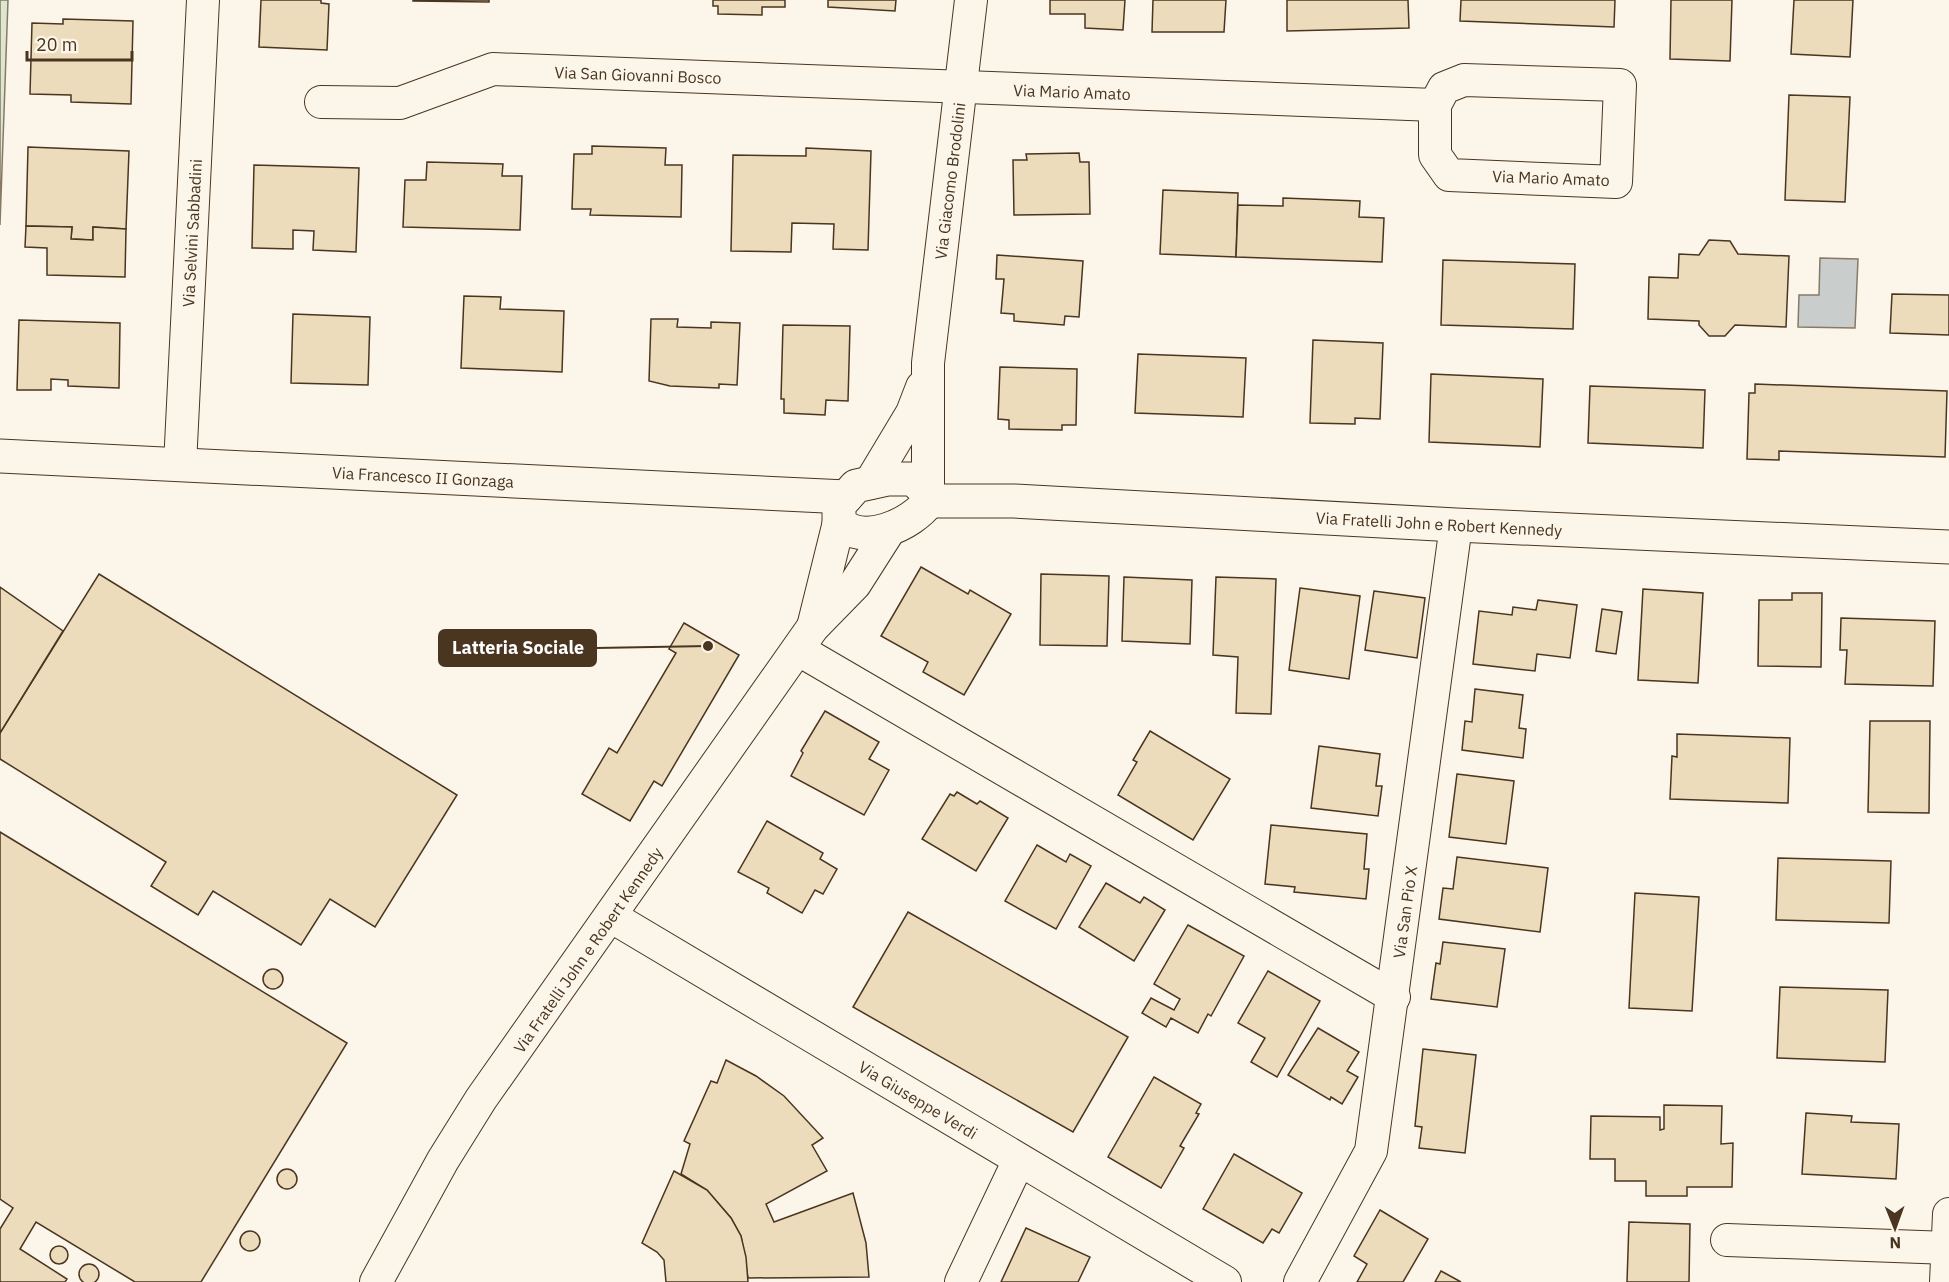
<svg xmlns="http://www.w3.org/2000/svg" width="1949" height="1282" font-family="'IBM Plex Sans',sans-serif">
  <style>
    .green { fill: #dce7d0; stroke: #887966; stroke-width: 1.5 }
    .water { fill: #c9cecd; stroke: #887966; stroke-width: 1.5 }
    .building { fill: #ecdcbc; stroke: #4a3520; stroke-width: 1.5 }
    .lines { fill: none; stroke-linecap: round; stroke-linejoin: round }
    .street-casing { stroke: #4a3520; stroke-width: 34 }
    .secondary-casing { stroke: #4a3520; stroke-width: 35 }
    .street { stroke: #fbf6e9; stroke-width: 32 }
    .secondary { stroke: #fbf6e9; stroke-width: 33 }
    .labels { text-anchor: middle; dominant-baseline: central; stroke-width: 4.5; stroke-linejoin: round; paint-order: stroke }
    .street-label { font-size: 16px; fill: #4a3520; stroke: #fbf6e9 }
    .leader { fill: none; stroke: #4a3520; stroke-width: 2 }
    .callout-dot { fill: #4a3520; stroke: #fbf6e9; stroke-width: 2 }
    .callout { fill: #4a3520; stroke: #4a3520; stroke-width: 2 }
    .callout-label { font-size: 18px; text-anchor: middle; font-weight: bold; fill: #fff }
  </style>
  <rect width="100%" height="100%" fill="#fbf6e9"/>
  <polygon class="green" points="0,0 8,0 0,225"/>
  <polygon class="water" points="1820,258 1858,259 1855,328 1798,327 1799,295 1819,295"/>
  <g class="building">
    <polygon points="261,0 321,0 321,3 329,4 327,50 259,47"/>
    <polygon points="413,0 489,0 489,2 413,1"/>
    <polygon points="713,0 785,0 785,7 762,7 762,15 718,14 718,6 713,6"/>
    <polygon points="828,0 896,0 895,11 828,7"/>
    <polygon points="1050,0 1125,0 1123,30 1085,28 1085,14 1050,14"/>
    <polygon points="1153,0 1226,0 1224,32 1152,32"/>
    <polygon points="1287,0 1408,0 1409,28 1287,31"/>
    <polygon points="1461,0 1615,0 1614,27 1460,21"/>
    <polygon points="1671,0 1732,0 1730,61 1670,59"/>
    <polygon points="1794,0 1853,0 1850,57 1791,54"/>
    <polygon points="63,19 133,21 131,104 71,102 71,95 30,94 32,23 63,24"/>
    <polygon points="1789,95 1850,97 1845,202 1785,200"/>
    <polygon points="592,146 666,148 665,165 682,165 681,217 590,215 591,209 572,209 574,154 592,154"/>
    <polygon points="28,147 129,151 126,229 93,227 93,240 71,239 72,227 26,226"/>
    <polygon points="806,148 871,151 868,250 833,249 834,224 792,223 791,252 731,251 733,155 806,156"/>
    <polygon points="1079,153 1080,162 1089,162 1090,214 1014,215 1013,160 1027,160 1026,154"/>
    <polygon points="427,162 503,164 502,176 522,176 520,230 403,227 405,180 426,180"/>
    <polygon points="254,165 359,168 356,252 313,250 314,231 293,230 293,249 252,248"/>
    <polygon points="1163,190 1238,193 1236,257 1160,254"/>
    <polygon points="1283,198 1360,201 1359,217 1384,218 1382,262 1236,257 1238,205 1283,206"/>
    <polygon points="26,226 72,227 71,239 93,240 93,227 126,229 125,277 47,275 47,248 25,247"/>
    <polygon points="1709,240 1730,241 1738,254 1789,256 1786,327 1735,325 1725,336 1709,336 1699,325 1699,321 1648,319 1649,277 1678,278 1679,254 1699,255"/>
    <polygon points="997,255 1083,261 1079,317 1065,316 1064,325 1014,321 1014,314 1001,313 1004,279 996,279"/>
    <polygon points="1443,260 1575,264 1573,329 1441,325"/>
    <polygon points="1892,294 1949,295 1949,335 1890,333"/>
    <polygon points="464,296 501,297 500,309 564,311 562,372 461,368"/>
    <polygon points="293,314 370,317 368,385 291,383"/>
    <polygon points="651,319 678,319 677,327 711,328 711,322 740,323 737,385 719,384 719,388 670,386 649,381"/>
    <polygon points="19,320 120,323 119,388 68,386 68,380 51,379 51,390 17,390"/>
    <polygon points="783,325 850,326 848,401 826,400 825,415 784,413 784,399 781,399"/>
    <polygon points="1313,340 1383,343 1380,419 1355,418 1355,424 1310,423"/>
    <polygon points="1138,354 1246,358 1243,417 1135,413"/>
    <polygon points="1000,367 1077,369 1076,425 1062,425 1062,430 1009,429 1009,420 998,419"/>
    <polygon points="1431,374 1543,379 1540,447 1429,442"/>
    <polygon points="1755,384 1947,391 1945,457 1779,451 1779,460 1747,459 1749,393 1755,393"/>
    <polygon points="1590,386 1705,390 1703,448 1588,443"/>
    <polygon points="921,567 968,594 970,590 1011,614 964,695 923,672 928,662 881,636"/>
    <polygon points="99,574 457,795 375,927 330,899 301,945 213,891 198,915 151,886 166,862 0,759 0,733"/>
    <polygon points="1041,574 1109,576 1107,646 1040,645"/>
    <polygon points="1124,577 1192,580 1190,644 1122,641"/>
    <polygon points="1216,577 1276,579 1271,714 1236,713 1238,657 1213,655"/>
    <polygon points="0,587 63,631 0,733"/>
    <polygon points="1300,588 1360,596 1349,679 1289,670"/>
    <polygon points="1643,589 1703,593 1698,683 1638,680"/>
    <polygon points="1374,591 1425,598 1417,658 1365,650"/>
    <polygon points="1792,593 1822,593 1821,667 1758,666 1759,600 1792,600"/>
    <polygon points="1538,600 1577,605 1570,658 1537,654 1535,671 1473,664 1479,611 1512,615 1513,607 1536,610"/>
    <polygon points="1602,609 1622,612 1616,654 1596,651"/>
    <polygon points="1841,618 1935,621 1933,686 1845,684 1847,650 1840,650"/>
    <polygon points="684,623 739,655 662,786 654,781 630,821 582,794 609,748 617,753 676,653 669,649"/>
    <polygon points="1475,689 1523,695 1519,728 1526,729 1523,758 1462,750 1465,721 1472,722"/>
    <polygon points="825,711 879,742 869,759 889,770 864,815 791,776 803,753 801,751"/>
    <polygon points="1870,721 1930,721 1929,813 1868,812"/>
    <polygon points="1150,731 1230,779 1193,840 1118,795 1137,762 1133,760"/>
    <polygon points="1677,734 1790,738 1788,803 1670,799 1672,756 1677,757"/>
    <polygon points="1319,746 1380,754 1376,786 1382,786 1378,816 1311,808"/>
    <polygon points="1457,774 1514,781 1506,844 1449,837"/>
    <polygon points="957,792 977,804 980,801 1008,818 976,871 922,839 950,794 954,796"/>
    <polygon points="767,821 823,853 820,859 837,869 823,894 815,890 802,913 767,893 769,888 738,872"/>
    <polygon points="1271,825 1367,834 1364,869 1369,869 1366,899 1294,892 1295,887 1265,884"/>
    <polygon points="0,832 347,1043 201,1282 135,1282 36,1222 20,1249 67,1279 65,1282 0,1282 0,1229 13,1208 0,1199"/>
    <polygon points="1037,845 1066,862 1070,854 1091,866 1056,929 1005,901"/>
    <polygon points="1457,857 1548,868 1540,932 1439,919 1443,888 1453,889"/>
    <polygon points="1778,858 1891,861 1889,923 1776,920"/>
    <polygon points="1106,883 1140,903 1144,897 1165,910 1134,961 1079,927"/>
    <polygon points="1635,893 1699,897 1692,1011 1629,1008"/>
    <polygon points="908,912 1128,1037 1073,1132 853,1007"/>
    <polygon points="1188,925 1244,956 1211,1016 1208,1014 1198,1033 1171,1018 1166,1027 1142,1013 1151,998 1174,1010 1180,999 1154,984"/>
    <polygon points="1443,942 1505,949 1497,1007 1431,999 1436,963 1440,964"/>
    <circle cx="273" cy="979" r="10"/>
    <polygon points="1268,971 1320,1001 1277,1077 1251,1062 1265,1038 1238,1023"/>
    <polygon points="1780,987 1888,990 1885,1062 1777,1058"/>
    <polygon points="1318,1028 1359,1052 1347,1071 1358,1077 1342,1104 1331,1097 1330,1100 1288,1075"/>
    <polygon points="1423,1049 1476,1055 1465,1153 1419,1148 1422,1127 1415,1126"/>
    <polygon points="726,1060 756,1076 784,1096 823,1138 812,1145 827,1171 766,1204 774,1222 853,1193 866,1243 869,1277 748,1278 741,1236 731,1218 707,1190 681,1174 690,1144 684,1141 711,1081 717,1083"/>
    <polygon points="1154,1077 1201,1104 1196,1113 1199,1114 1180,1146 1184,1148 1161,1188 1108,1157"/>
    <polygon points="1664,1105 1722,1106 1721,1144 1733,1143 1732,1187 1687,1187 1687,1196 1646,1196 1646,1181 1615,1181 1615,1159 1590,1159 1591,1116 1660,1117 1660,1130 1664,1129"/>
    <polygon points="1806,1113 1852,1116 1851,1122 1899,1124 1896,1179 1802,1174"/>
    <polygon points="1234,1154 1302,1193 1279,1233 1272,1229 1263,1243 1203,1209"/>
    <circle cx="287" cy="1179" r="10"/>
    <polygon points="674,1171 707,1190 731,1218 741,1236 746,1257 748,1282 666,1282 664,1260 657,1252 642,1243"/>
    <polygon points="1380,1210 1428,1239 1403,1282 1357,1282 1367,1264 1354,1256"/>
    <polygon points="1629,1222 1690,1224 1689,1282 1627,1282"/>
    <polygon points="1026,1228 1090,1257 1078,1282 1001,1282"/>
    <circle cx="250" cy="1241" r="10"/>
    <circle cx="59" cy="1255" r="9"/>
    <circle cx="89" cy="1274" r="10"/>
    <polygon points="1441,1271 1461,1282 1435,1282"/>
  </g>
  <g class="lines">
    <g class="street-casing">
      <g id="street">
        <polygon points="1464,80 1620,85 1616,182 1449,175 1435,155 1435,105 1444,88"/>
        <polyline points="321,102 400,103 493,69 1435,105"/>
        <polyline points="180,465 203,0"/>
        <polyline points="870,483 912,413 922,387"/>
        <polyline points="928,493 928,363 971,0"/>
        <polyline points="813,627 839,522"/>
        <polyline points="799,650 1394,997"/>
        <polyline points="612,917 1225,1282"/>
        <polyline points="1727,1240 1949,1248"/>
        <polyline points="376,1282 443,1160 481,1099 813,627 855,584 890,529"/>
        <polyline points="961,1282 1019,1160"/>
        <polyline points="1300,1282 1371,1151 1456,525"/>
        <polyline points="1946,1282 1949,1214"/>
      </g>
    </g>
    <g class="secondary-casing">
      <g id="secondary">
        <polyline points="0,456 846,497"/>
        <path d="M888,479H913L928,493L929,501C912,525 862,547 839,522V505L856,486Z"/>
        <polyline points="929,501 1014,501 1456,525 1949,547"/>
      </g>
    </g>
    <use href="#street" class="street"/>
    <use href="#secondary" class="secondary"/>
  </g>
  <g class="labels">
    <g class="street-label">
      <text transform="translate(638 75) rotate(2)">Via San Giovanni Bosco</text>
      <text transform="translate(1072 92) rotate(2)">Via Mario Amato</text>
      <text transform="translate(1551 178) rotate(2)">Via Mario Amato</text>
      <text transform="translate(950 181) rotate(-83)">Via Giacomo Brodolini</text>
      <text transform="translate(192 233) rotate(-87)">Via Selvini Sabbadini</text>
      <text transform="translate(423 477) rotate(3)">Via Francesco II Gonzaga</text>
      <text transform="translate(1439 524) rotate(3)">Via Fratelli John e Robert Kennedy</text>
      <text transform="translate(1405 912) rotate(-82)">Via San Pio X</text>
      <text transform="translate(588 950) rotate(-55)">Via Fratelli John e Robert Kennedy</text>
      <text transform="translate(918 1100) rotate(31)">Via Giuseppe Verdi</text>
    </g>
  </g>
  <path class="leader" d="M708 646L596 648"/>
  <circle class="callout-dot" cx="708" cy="646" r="6"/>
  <rect class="callout" x="439" y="630" width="157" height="36" rx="6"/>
  <g class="callout-label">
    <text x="518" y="654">Latteria Sociale</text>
  </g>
  <g transform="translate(1895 1228) rotate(179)" stroke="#fbf6e9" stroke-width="4.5" paint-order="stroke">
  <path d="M0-4.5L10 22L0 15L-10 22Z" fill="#4a3520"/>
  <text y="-9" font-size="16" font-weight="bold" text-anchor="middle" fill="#4a3520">N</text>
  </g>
  <path d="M27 51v9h105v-9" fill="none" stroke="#4a3520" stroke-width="3"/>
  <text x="36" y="51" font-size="18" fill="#4a3520" stroke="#fbf6e9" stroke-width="4.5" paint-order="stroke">20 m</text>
</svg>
